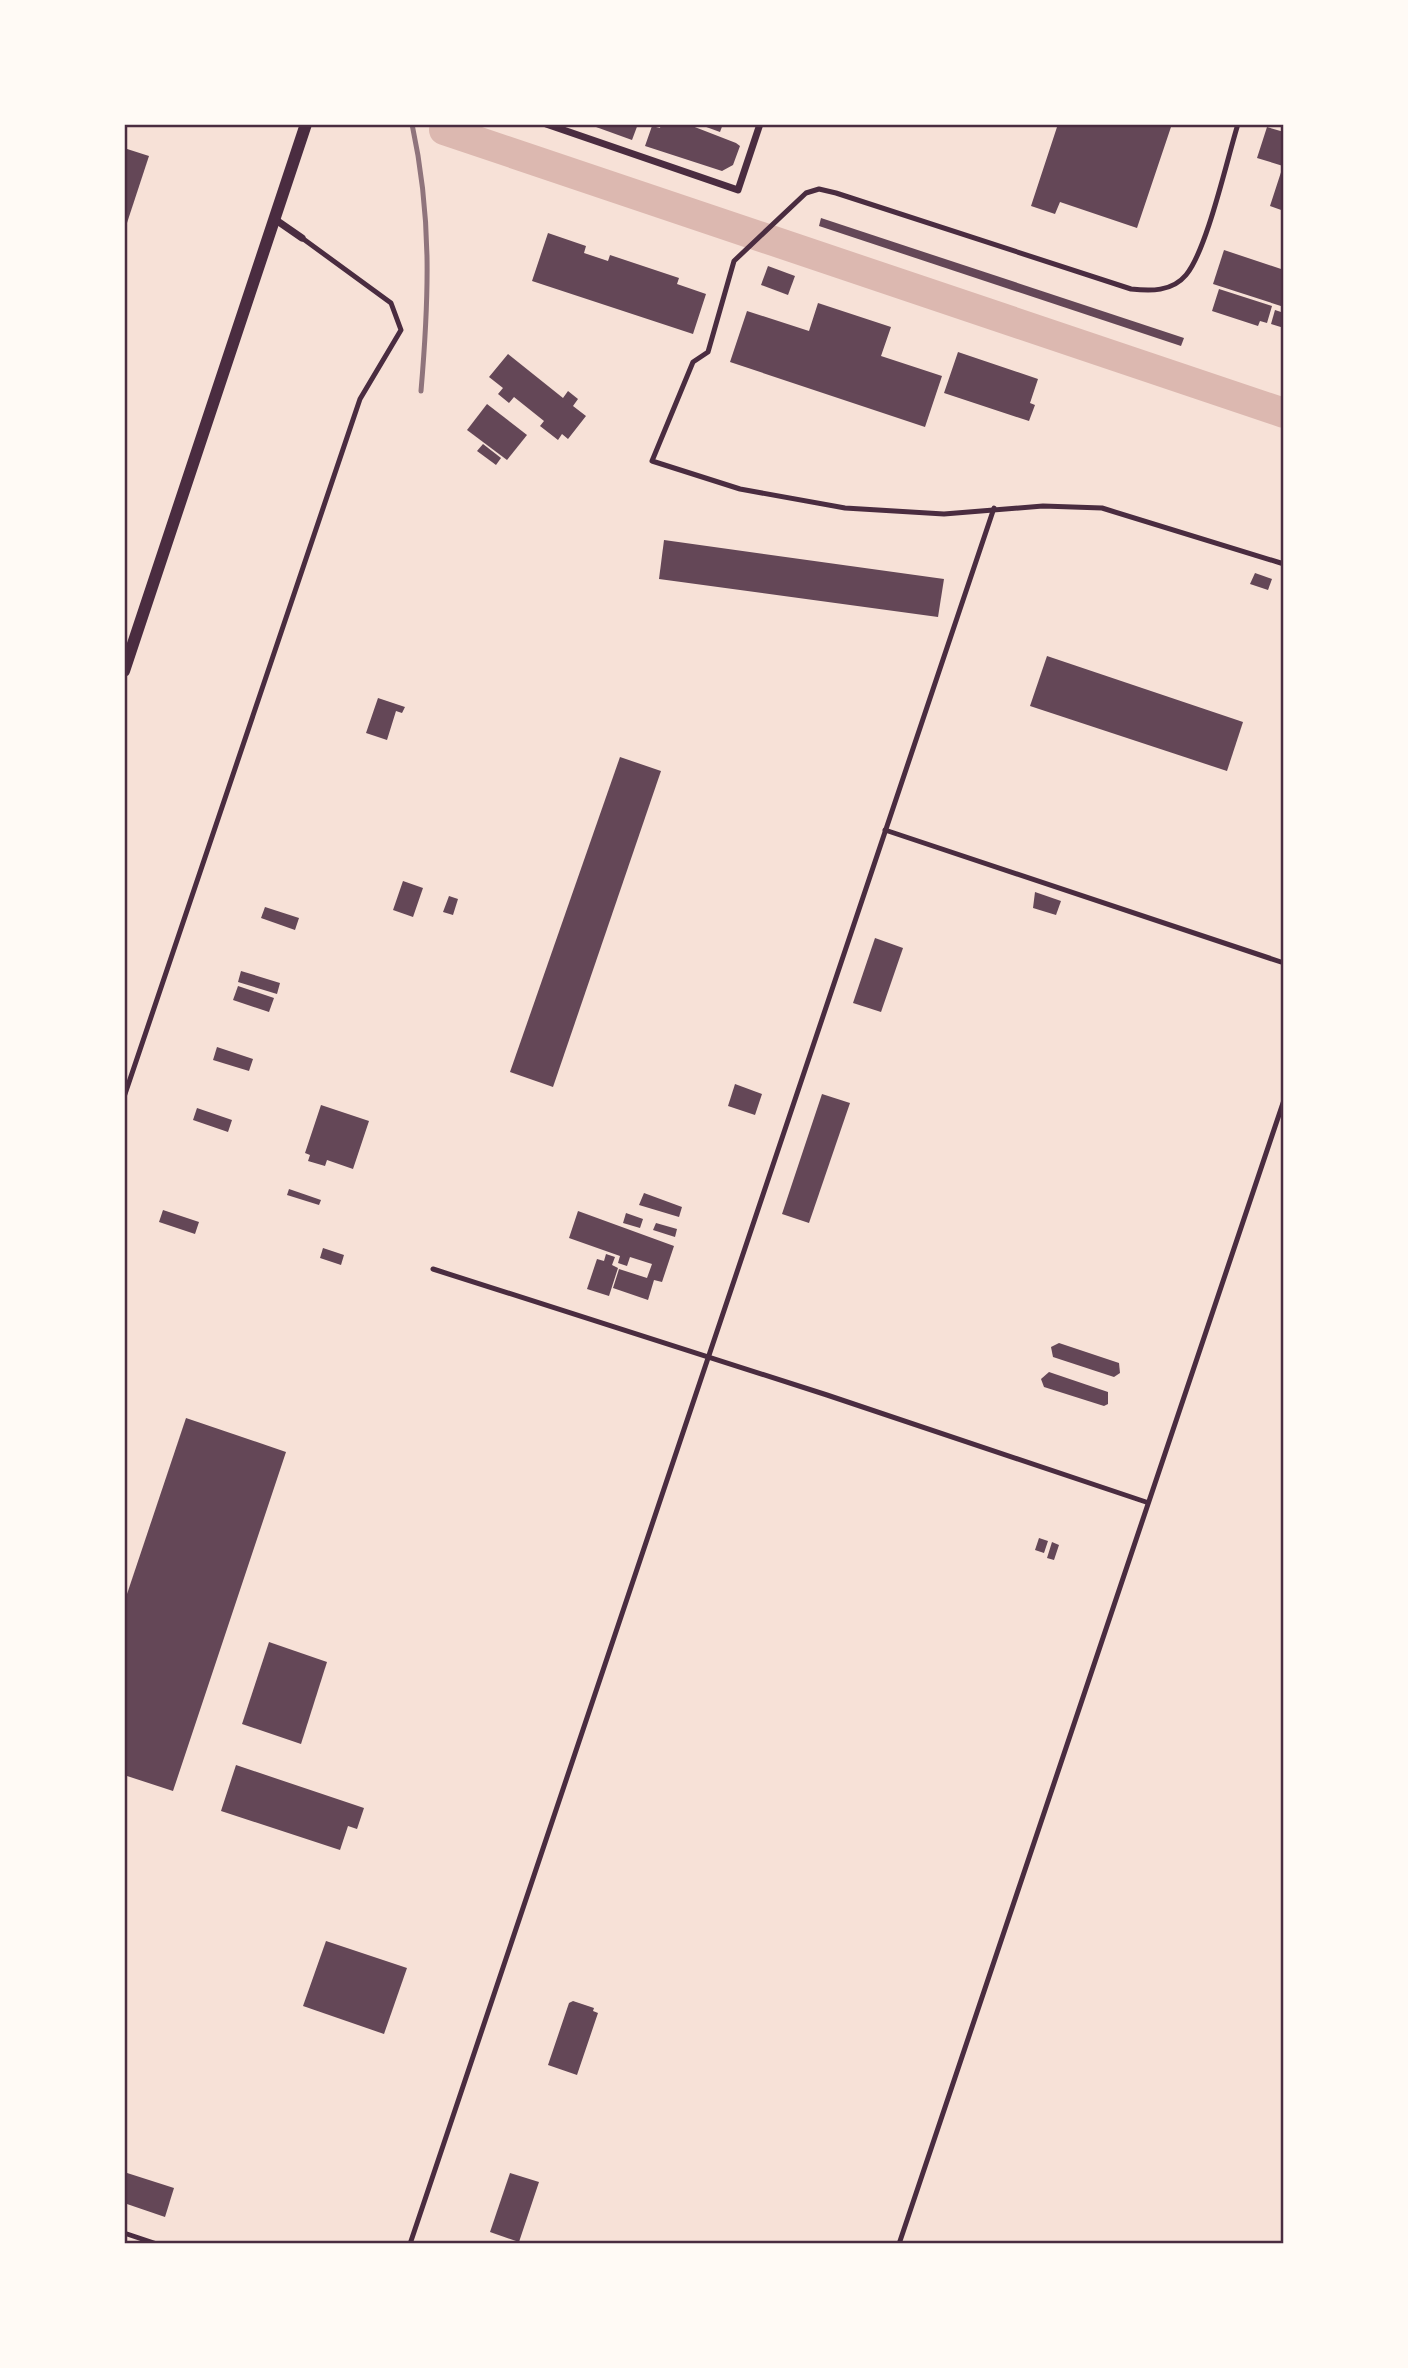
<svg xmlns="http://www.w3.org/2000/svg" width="1408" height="2368" font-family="Manrope,sans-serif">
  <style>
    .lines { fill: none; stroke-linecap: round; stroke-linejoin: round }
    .canal { stroke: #dcb8b0; stroke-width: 30 }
    .building { fill: #644757 }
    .service { stroke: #4a2c40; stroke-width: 5 }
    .minor { stroke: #4a2c40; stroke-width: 7 }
    .tertiary { stroke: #4a2c40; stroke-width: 12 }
    .rail { stroke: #8f747c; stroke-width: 5 }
    .neatline { fill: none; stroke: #4a2c40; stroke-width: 2.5 }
  </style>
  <rect width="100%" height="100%" fill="#f7e1d7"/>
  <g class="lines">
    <polyline class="canal" points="444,130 1284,413"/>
  </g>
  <g class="building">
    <polygon points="597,124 638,124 632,140 596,127"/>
    <polygon points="661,124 687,124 736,143 740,146 733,165 722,171 645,146 652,126 660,128"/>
    <polygon points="698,124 723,124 720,132"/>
    <polygon points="1058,124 1172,124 1137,228 1060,202 1055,214 1031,206"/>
    <polygon points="1267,127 1284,132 1284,211 1270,206 1283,166 1257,158"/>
    <polygon points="124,148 149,156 125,229 124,229"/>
    <polygon points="821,218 1184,338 1181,346 819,226"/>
    <polygon points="548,233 586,246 584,253 608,261 610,255 679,278 677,284 706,294 693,334 532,281"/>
    <polygon points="1224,250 1284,270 1284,307 1213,284"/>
    <polygon points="768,266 795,276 788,295 761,285"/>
    <polygon points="1219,289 1272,306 1267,323 1260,321 1258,326 1212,311"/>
    <polygon points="818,303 891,327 881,356 942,376 925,427 730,362 747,311 809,331"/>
    <polygon points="1275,310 1284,313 1284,328 1271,324"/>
    <polygon points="958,352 1038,379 1030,403 1035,405 1029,421 944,393"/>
    <polygon points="508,354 563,398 568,391 578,399 573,406 586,416 568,439 562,434 558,440 540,426 544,421 514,397 509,403 498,394 503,388 489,377"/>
    <polygon points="487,404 527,435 507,460 467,430"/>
    <polygon points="483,444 501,458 496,465 477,451"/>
    <polygon points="664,540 944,579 938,617 659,579"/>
    <polygon points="1255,573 1272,579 1268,590 1250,584"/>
    <polygon points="1047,656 1243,722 1227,771 1030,706"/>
    <polygon points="378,698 405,707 402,713 396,711 387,740 366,733"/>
    <polygon points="620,757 661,771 553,1087 510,1072"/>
    <polygon points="403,881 423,888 413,917 393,910"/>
    <polygon points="1035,892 1061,901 1056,915 1033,908"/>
    <polygon points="449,896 458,899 453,915 443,912"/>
    <polygon points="265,907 299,918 295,930 261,918"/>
    <polygon points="875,938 903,948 881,1012 853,1003"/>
    <polygon points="241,971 280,983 277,994 238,982"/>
    <polygon points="238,986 274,998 269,1012 233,1000"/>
    <polygon points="217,1047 253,1059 249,1071 213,1060"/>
    <polygon points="735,1084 762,1094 755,1115 728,1106"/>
    <polygon points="822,1094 850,1103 809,1223 782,1214"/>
    <polygon points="321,1105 369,1121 353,1169 327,1160 325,1166 308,1161 310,1155 305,1153"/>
    <polygon points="197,1108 232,1120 228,1132 193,1120"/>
    <polygon points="289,1189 321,1200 319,1205 287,1195"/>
    <polygon points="644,1193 682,1207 679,1217 639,1205"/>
    <polygon points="163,1210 199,1222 195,1234 159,1222"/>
    <polygon points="578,1211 674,1246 662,1282 654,1280 648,1300 613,1288 619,1269 647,1278 652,1264 630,1257 627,1266 618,1263 620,1256 569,1238"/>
    <polygon points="626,1213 643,1219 640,1228 623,1223"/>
    <polygon points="656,1223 677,1229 675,1237 653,1230"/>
    <polygon points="323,1248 344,1255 341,1265 320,1258"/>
    <polygon points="606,1254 615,1257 612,1265 618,1268 609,1296 587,1289 597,1259 604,1261"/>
    <polygon points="1059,1343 1119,1363 1120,1373 1114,1377 1053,1357 1051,1347"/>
    <polygon points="1049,1372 1108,1392 1108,1404 1104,1406 1044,1387 1041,1379"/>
    <polygon points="186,1418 286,1452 173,1791 124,1775 124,1603"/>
    <polygon points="1039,1538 1048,1541 1044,1553 1035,1550"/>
    <polygon points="1052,1542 1059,1545 1054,1560 1047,1558"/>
    <polygon points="269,1642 327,1662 301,1744 242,1724"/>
    <polygon points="236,1765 364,1808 357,1829 348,1826 340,1850 221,1811"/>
    <polygon points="326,1941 407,1968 384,2034 303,2006"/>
    <polygon points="573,2001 594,2008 593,2011 598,2013 577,2075 548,2065 569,2003"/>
    <polygon points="124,2172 174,2188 165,2217 124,2203"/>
    <polygon points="510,2173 539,2182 519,2242 490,2232"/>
  </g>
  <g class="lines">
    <g class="service">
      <path d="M1238,124C1227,159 1207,250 1186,275C1172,292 1150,291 1131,289L836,193L819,189L806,193L734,261L708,352L693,362L652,461L740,489L845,508L944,514L1043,506L1102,508L1284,564"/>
      <polyline points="885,830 1284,963"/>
      <polyline points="124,1097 360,399 401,330 391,303 302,238"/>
      <polyline points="433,1269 827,1395 1146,1502"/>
      <polyline points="124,2233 157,2244"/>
      <polyline points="410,2244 994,508"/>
      <polyline points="899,2244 1284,1100"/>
    </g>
    <g class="minor">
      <polyline points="546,124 738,190 760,124"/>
      <polyline points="276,220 302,238"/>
    </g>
    <polyline class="tertiary" points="124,671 306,124"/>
    <path class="rail" d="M412,124C432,216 429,298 421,391"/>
  </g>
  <rect width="1408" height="2368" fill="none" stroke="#fffaf5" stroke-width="252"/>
  <rect x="126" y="126" width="1156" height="2116" class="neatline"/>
</svg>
